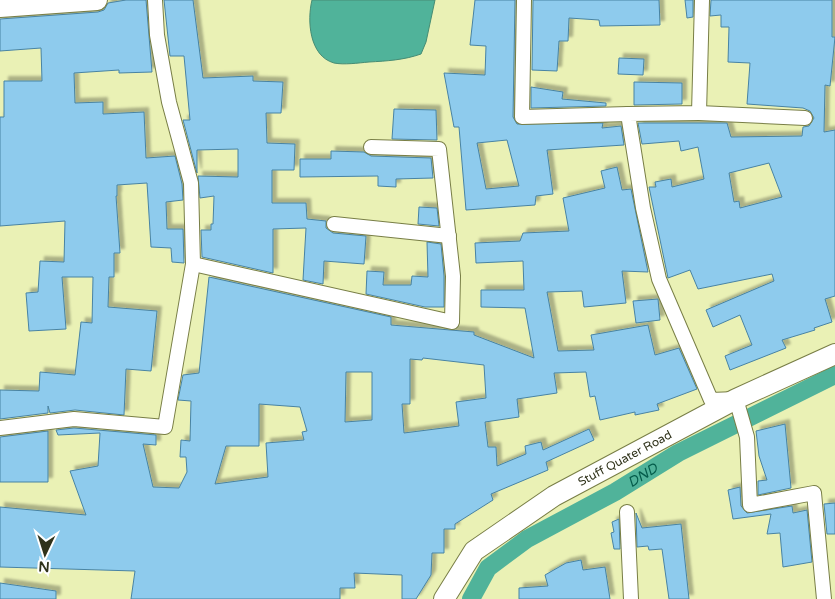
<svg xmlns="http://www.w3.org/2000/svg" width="835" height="599" font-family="'Varela Round',sans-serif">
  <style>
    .water { fill: #50b39a; stroke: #468c74 }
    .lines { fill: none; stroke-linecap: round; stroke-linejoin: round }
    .canal { stroke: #50b39a; stroke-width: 18 }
    .building { fill: #8ecbed; stroke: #4883a3; fill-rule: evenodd; filter: url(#shadow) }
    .street-casing { stroke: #787e46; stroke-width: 16 }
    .secondary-casing { stroke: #787e46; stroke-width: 22 }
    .street { stroke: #fff; stroke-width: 14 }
    .secondary { stroke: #fff; stroke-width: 20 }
    .labels { text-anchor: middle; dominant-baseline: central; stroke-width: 4; stroke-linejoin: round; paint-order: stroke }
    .street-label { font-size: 12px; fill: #2f321a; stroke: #fff }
    .water-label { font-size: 14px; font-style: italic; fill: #045c4b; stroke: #fff }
  </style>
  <defs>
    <filter id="shadow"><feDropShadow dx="4.5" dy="-4.5" stdDeviation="1" flood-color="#0004"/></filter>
  </defs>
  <rect width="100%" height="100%" fill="#eaf1b5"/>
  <path class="water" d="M312,0H435L426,42L421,54C404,60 387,61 369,62C358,63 344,65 334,63C309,56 307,20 312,0Z"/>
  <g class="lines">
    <path class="canal" id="s1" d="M471,599L488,568L527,539L615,492L678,453L835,375"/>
  </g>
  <g class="building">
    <polygon points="126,0 146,0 152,72 119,73 119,70 74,73 75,103 103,102 103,114 144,112 146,158 175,156 182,184 183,200 166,202 167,229 183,229 184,263 172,262 171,248 151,247 147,183 117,185 117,196 116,196 120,253 114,253 114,277 109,277 108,307 157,311 151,371 126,369 124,415 75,410 50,413 48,406 48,413 0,419 0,390 39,391 40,372 75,375 81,322 92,323 93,277 62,277 66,329 29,331 26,293 38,292 40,261 64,262 65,221 0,226 0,117 4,117 4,81 42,81 41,48 0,51 0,19 98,12 104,10 108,3"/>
    <polygon points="164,0 193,0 203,78 253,76 253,81 283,82 281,113 266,113 267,143 295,144 294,170 272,170 272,203 306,203 307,219 326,221 326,228 333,233 366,236 364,264 324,261 323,284 303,280 306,228 273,229 273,273 202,257 201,230 211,230 211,224 213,224 214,196 200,198 198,176 238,177 238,149 197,150 197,173 183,120 190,120 184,56 170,56"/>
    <path d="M475,0H515L513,117L517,124L603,123L602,128L621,126L624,145L547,150L553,194L536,196L535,205L466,210L459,127H454L444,73L485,75L486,46L470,45ZM507,140L519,186L486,189L477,143Z"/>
    <polygon points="533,0 659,0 660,25 600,26 599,20 569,18 568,41 559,41 557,71 532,70"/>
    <polygon points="685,0 693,0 693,17 687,18"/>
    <path d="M711,0H832V37H835L830,86L825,85L824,132L835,130V296L825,299L832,322L814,328L815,330L782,340L786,348L730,370L725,356L752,345L740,315L713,327L706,310L774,281L772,274L698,289L690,270L668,278L649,187H656L655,182L671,179L672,187L704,179L698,147L681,151L679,141L642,144L638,123H727L731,137L802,136L803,127L809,126L814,118L810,111L803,108L747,104L750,63L728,62L729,27H721V15L710,16ZM769,163L782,197L740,208L739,201L734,202L729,173Z"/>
    <polygon points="619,58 644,59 643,75 618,74"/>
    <polygon points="634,82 682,83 682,104 634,105"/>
    <polygon points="531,87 563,92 562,99 606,103 606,106 531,108"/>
    <polygon points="394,109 436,110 437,140 392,139"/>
    <polygon points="331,151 364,152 371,156 431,158 433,178 396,179 396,187 378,186 378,176 300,177 300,159 331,159"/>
    <path d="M617,167L622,190L631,189L648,272L622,271L626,303L584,307L582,291L547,292L558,351L594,350L591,335L648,325L655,355L679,348L697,389L657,404L659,410L635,415V412L600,420L595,396L590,397L586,372L554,373L557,393L517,399L519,417L485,422L488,447H496L497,466L526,454L525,446L541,442L543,450L589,429L594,440L546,462L548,470L491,494L493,500L455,524V529H444V553H432L431,575L416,599H402V575L354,573L355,588H340V599H131L135,571L0,567V507L86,515L70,471L98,466L100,433L58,435L56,430L74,428L156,435V445L143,444L153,487L179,488L187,472L186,457H180L181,440L190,441L191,401L178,400L183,375L199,373L209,277L391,317V325L474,332V335L534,358L525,308L481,307V290H524L523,261L476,263L475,243L520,241L523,233L569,231L563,198L605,188L601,171ZM423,358L484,365L486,398L456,402L459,426L404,433L402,404H410V359L422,360ZM346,372H372V420L345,422ZM259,404L300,407L307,431L302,432L304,440L266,443L268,477L215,484L226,446H259Z"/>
    <polygon points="419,207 437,208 439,226 418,224"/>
    <polygon points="427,242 441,244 444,276 444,307 425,307 366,294 367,271 384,272 383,285 411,285 412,276 428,277"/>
    <polygon points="658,299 660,320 636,323 633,301"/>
    <polygon points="785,424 791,488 758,495 758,481 767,480 759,456 756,431"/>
    <polygon points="48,431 48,482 0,482 0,437"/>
    <polygon points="740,487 741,506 747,513 792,506 793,513 807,510 812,562 783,567 780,533 767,534 771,514 733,519 728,490"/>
    <polygon points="835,503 835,534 827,534 824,504"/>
    <polygon points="636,513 642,528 681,524 689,599 669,599 662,549 649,550 648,546 637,547"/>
    <polygon points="619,519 620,549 614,549 611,533 614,532 612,522"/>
    <polygon points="581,560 583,570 605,567 610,599 519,599 519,588 548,586 545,575 566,563"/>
    <polygon points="0,583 56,591 56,599 0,599"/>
  </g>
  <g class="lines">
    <g class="street-casing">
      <g id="street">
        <polyline points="524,0 522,117 628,114"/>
        <polyline points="702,0 699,113 628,114 643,208 659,279 711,400 736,399 747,437 750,505 814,493 824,599"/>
        <polyline points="699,113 805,118"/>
        <polyline points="334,224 449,236"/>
        <polyline points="193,264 452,322 453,276 439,149 371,147"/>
        <polyline points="0,428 74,419 165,427 193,264 191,183 169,102 157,35 155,0"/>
        <polyline points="627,512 631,599"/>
      </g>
    </g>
    <g class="secondary-casing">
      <g id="secondary">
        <polyline points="0,7 97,0"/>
        <path id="s2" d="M444,599L474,551L554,496L736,399L835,354"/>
      </g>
    </g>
    <use href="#street" class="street"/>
    <use href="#secondary" class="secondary"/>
  </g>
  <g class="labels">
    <g class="street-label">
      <text stroke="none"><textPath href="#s2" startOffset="234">Stuff Quater Road</textPath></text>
    </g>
    <g class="water-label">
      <text stroke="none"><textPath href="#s1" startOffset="216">DND</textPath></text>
    </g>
  </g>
  <g transform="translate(45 554) rotate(184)" stroke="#ffffff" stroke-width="4" paint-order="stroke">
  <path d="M0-4L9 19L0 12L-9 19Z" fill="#2f321a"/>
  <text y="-8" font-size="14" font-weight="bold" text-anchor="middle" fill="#2f321a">N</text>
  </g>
</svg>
